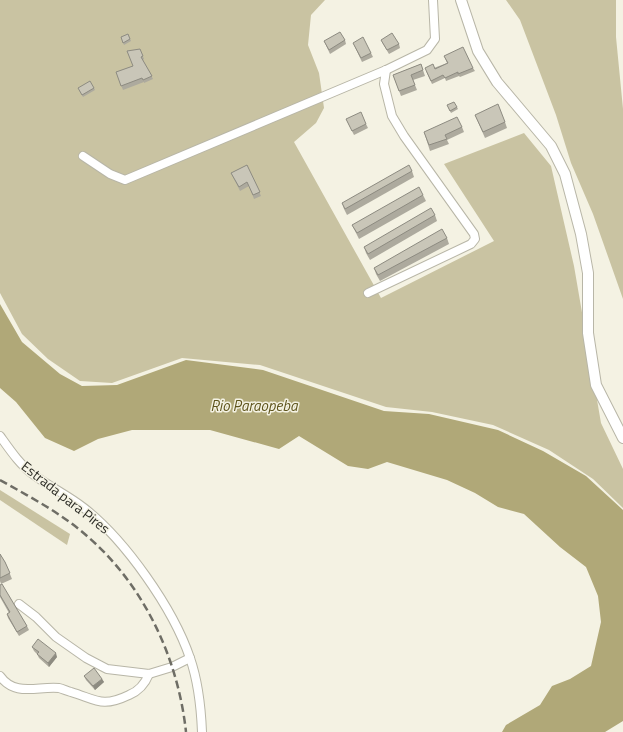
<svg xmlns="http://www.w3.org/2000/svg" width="623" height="732" font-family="'Titillium Web',sans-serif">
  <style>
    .green { fill: #c9c3a2 }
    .water { fill: #b0a878 }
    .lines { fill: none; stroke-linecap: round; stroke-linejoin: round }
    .minor-casing { stroke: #b8b6a7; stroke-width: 10 }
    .major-casing { stroke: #b8b6a7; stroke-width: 12 }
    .minor { stroke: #fff; stroke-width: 8 }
    .major { stroke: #fff; stroke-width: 10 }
    .rail { stroke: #6e6d65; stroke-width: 2.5; stroke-dasharray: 8 4; stroke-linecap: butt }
    .wall { fill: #adaa9e }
    .shaded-wall { fill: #8d8b81 }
    .building { fill: #c9c6b8; stroke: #8d8b81 }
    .labels { text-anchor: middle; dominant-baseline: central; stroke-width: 3; stroke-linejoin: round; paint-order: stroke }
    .street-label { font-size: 14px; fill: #2d2d27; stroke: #f4f2e3 }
    .water-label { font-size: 15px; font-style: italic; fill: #5e541c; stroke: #f4f2e3 }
  </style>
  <rect width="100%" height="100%" fill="#f4f2e3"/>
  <g class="green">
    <polygon points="0,0 325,0 311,15 308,45 319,73 324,108 316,123 294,142 381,298 494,241 444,164 524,133 551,166 574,266 601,423 623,469 623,508 593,479 549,450 493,425 432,412 386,407 260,365 182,358 112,383 80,381 48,359 22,334 0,293"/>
    <polygon points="506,0 616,0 616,37 623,109 623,299 593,214 571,163 556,115 520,20"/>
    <polygon points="0,490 70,534 67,545 0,500"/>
  </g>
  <polygon class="water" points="0,304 22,342 60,374 82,386 117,385 186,360 263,370 384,411 429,414 498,430 543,451 586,476 623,510 623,721 605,732 502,732 506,725 540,705 552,686 570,679 591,666 601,622 598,596 586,567 560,547 524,514 498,507 475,493 447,480 387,462 368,469 348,466 299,436 279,449 210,430 132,430 98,439 74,451 45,438 16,402 0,388"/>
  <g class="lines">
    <g class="minor-casing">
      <g id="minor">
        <polyline points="83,156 110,174 125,180 386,70 427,50 435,39 433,0"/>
        <polyline points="368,293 471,244 475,239 474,234 404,136 392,116 384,84 386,70"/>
        <path d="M0,436C10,450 20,465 34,475C50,487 69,496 84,508C125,540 173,608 190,658C198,681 201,707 202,732"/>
        <polyline points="19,604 36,617 56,637 86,658 107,669 149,674 172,667 190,658"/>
        <path d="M0,676C15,697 37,686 59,688C63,689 67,691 71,692C97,700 102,708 129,695C139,691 145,684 149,674"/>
      </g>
    </g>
    <g class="major-casing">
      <polyline id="major" points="461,0 478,51 497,82 551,146 565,174 581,234 588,273 588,333 596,385 623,438"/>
    </g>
    <use href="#minor" class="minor"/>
    <use href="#major" class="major"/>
    <path class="rail" d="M0,480C30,497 61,513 87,536C144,585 178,658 186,732"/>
  </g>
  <g class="wall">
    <polygon points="128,34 131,41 124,45 121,37"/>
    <polygon points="345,40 346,44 330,54 324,41"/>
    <polygon points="381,40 399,44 400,48 389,54 383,44"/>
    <polygon points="353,43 371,53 373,57 362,62"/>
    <polygon points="140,49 144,59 143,60 153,79 144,83 144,82 123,90 116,72 133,66"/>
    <polygon points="444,56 473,68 475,71 460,77 459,76 446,81 445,78 432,84 426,71 447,63"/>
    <polygon points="421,64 425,76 413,80 417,90 401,96 393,75"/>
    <polygon points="94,88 95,90 83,97 79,90"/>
    <polygon points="447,105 457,107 458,109 451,113"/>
    <polygon points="475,115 505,122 507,128 485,138"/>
    <polygon points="346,119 366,124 368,128 354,135"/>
    <polygon points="462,127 464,132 447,140 449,144 430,151 424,132"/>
    <polygon points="247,165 261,196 254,199 249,186 240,191 231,173"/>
    <polygon points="412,171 414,177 347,215 344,209 342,203"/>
    <polygon points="423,195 426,201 359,239 352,225"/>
    <polygon points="435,215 437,221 370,260 366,253 364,247"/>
    <polygon points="447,238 449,244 380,281 376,274 374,268"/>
    <polygon points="0,554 5,562 12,579 1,584 0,581"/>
    <polygon points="0,585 27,626 29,630 19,636 8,618 7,614 9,613 0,597"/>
    <polygon points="32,647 57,657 49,667 39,658 37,654 34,651"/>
    <polygon points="84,676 102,679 104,682 95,690 86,680"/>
  </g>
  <g class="shaded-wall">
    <polygon points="56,653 57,657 49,667 48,663"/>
    <polygon points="102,679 104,682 95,690 93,686"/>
  </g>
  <g class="building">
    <polygon points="340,32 345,40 329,50 324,41"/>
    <polygon points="392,33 399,44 387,50 381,40"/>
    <polygon points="128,34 130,39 123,43 121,37"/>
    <polygon points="363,37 371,53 361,58 353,43"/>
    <polygon points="463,47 473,68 458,74 458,72 445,78 443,75 431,81 425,68 433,64 435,69 448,63 444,56"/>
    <polygon points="140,49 143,56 141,57 152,76 143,80 142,78 121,86 116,72 133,66 127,51"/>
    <polygon points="421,64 423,70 411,75 415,85 399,91 393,75"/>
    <polygon points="90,81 94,88 82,95 78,88"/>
    <polygon points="454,102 457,107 450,111 447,105"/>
    <polygon points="498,104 505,122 483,132 475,115"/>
    <polygon points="361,112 366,124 352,131 346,119"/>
    <polygon points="457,117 462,127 445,135 447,139 429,145 424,132"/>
    <polygon points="247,165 260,192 253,195 247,182 239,187 231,173"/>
    <polygon points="409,165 412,171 345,209 342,203"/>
    <polygon points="419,187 423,195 357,233 352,225"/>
    <polygon points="431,208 435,215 368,254 364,247"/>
    <polygon points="442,229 447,238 378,275 374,268"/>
    <polygon points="0,554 5,562 10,573 0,578"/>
    <polygon points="2,584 27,626 17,632 7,614 10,612 0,595 0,585"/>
    <polygon points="38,639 56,653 48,663 37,654 39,652 32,647"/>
    <polygon points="94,668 102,679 93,686 84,676"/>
  </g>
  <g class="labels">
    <g class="street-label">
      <text transform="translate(66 497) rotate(38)">Estrada para Pires</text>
    </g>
    <g class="water-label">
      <text x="254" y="405">Rio Paraopeba</text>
    </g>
  </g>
</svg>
